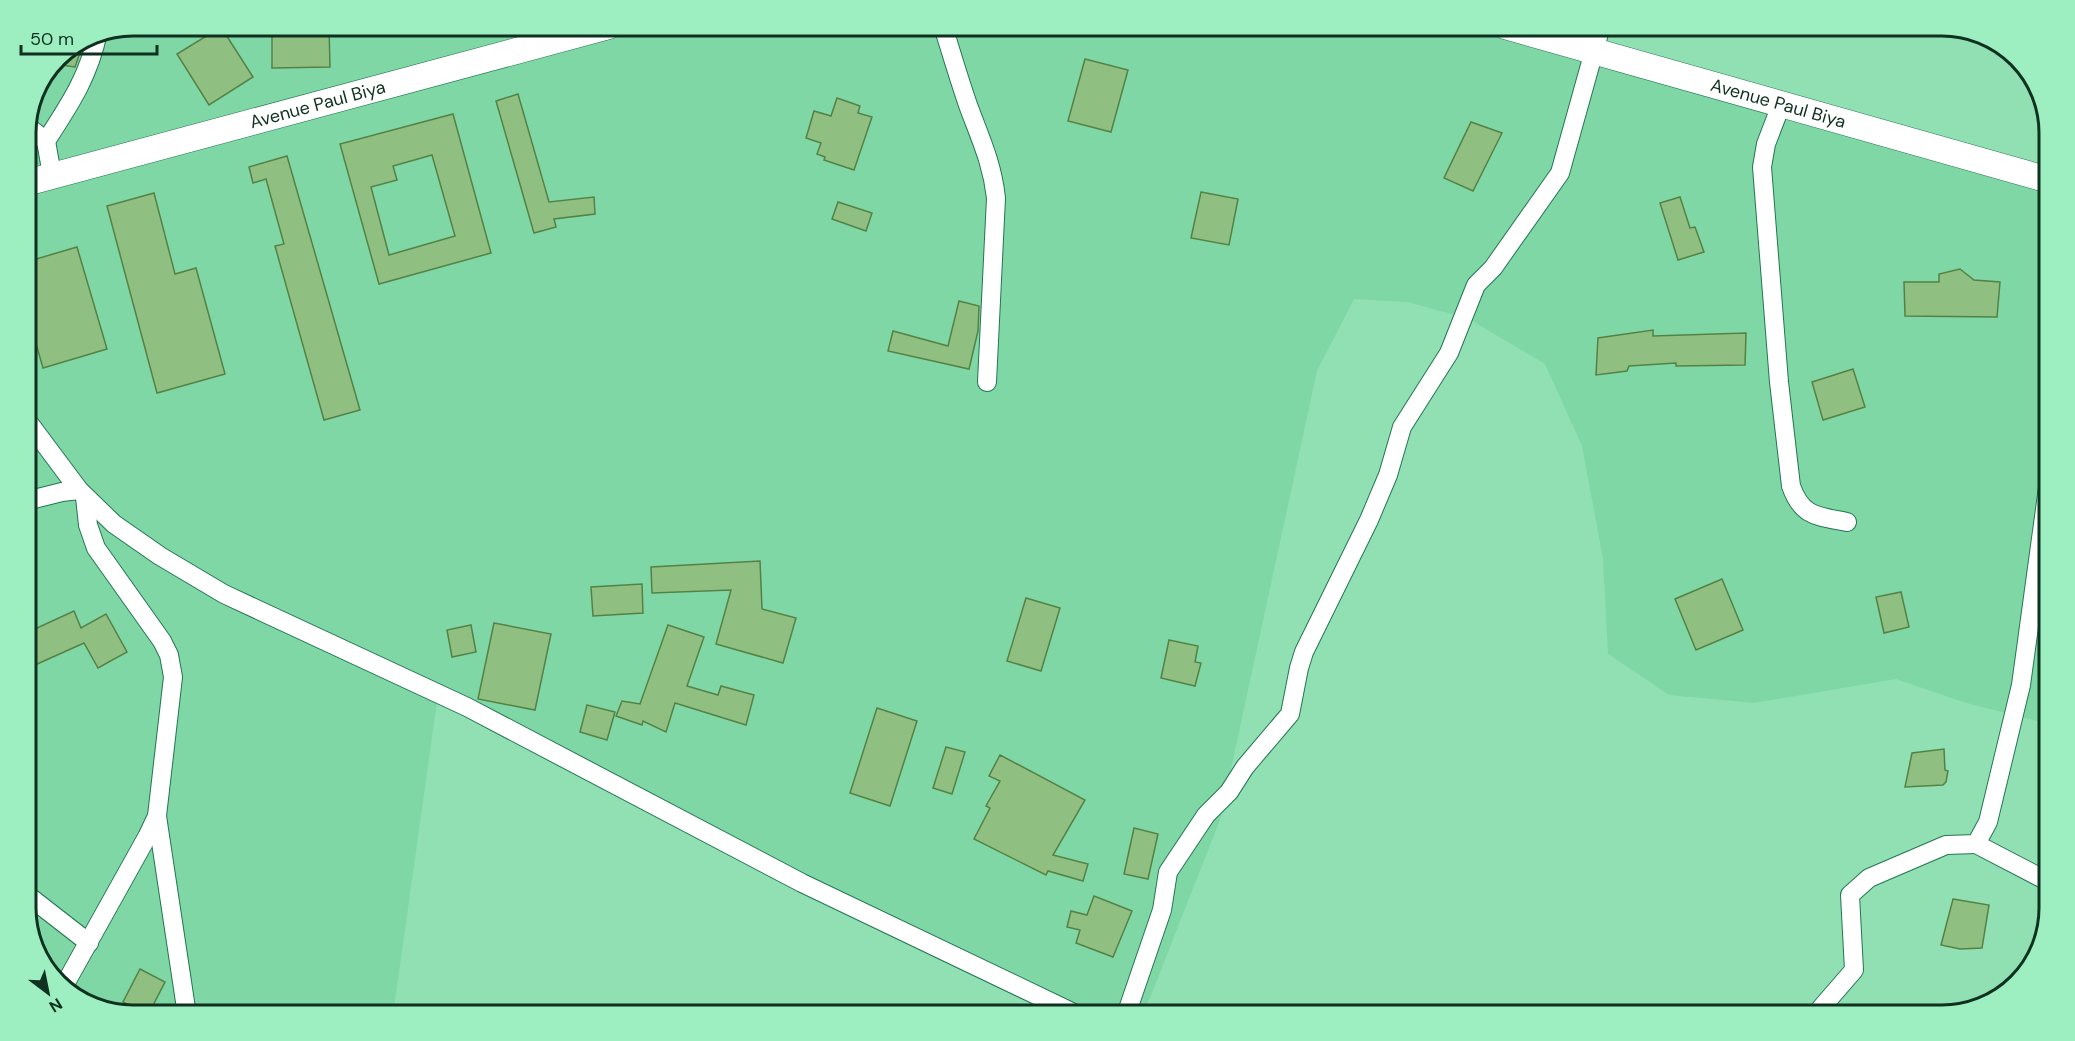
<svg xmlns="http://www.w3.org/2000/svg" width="2075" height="1041" font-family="'DM Sans',sans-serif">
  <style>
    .built { fill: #7fd7a6 }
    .building { fill: #90c081; stroke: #548245; stroke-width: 1.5; fill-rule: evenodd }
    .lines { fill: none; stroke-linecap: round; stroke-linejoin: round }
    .street-casing { stroke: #22774f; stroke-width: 20 }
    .secondary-casing { stroke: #22774f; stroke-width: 27 }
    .street { stroke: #fff; stroke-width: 18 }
    .secondary { stroke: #fff; stroke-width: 26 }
    .labels { text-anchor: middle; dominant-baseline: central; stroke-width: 5; stroke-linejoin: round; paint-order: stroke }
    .street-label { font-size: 18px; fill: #0f3120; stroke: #9deec0 }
    .rim { fill: none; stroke: #0f3120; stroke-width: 3 }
  </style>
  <rect width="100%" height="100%" fill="#90e0b3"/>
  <polygon class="built" points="133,26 546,26 544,44 613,26 1504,26 2049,182 2049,724 1963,702 1896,679 1754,703 1669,695 1608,654 1603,559 1582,446 1545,364 1467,318 1407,302 1354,299 1317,371 1220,820 1150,998 1141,1015 1072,1015 439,688 393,1015 133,1015 86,1005 44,968 26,915 26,126 57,57 92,34"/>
  <g class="building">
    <polygon points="272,26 329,26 330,67 272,68"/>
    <polygon points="221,27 253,77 209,105 177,54"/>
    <polygon points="85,38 75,67 54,64 57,57"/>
    <polygon points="1085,59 1128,70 1111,132 1068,121"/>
    <polygon points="518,94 549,202 594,197 595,214 554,219 556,227 534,233 496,101"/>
    <polygon points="837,98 860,106 858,113 872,117 854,170 824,160 825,157 817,154 821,143 806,138 814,111 831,116"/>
    <path d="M453,114L491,253L379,284L340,144ZM432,155L455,236L389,255L371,187L397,180L393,166Z"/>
    <polygon points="1471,122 1502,133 1473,191 1444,178"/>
    <polygon points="287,156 360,410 324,420 275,246 284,244 266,179 253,183 249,167"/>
    <polygon points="1201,192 1238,199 1229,245 1191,238"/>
    <polygon points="154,193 175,274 196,268 225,374 157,393 107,206"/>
    <polygon points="1680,197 1690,228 1695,227 1704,252 1678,260 1660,203"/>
    <polygon points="838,202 872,213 866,231 832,219"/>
    <polygon points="77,247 107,349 43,368 26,309 26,262"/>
    <polygon points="1960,269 1974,280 2000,282 1997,317 1905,316 1904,282 1939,282 1939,274"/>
    <polygon points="959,301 979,306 978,331 969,369 888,351 893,331 948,346"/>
    <polygon points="1653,330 1653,336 1746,333 1745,365 1676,366 1676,363 1629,366 1627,371 1596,375 1598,338"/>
    <polygon points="1853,369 1865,407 1823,420 1812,382"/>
    <polygon points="760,561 762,609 796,618 783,663 716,644 731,590 652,593 651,567"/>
    <polygon points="1722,579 1743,630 1696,650 1675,599"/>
    <polygon points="642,584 643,613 593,616 591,587"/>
    <polygon points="1901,592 1909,627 1884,633 1876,597"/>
    <polygon points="1026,598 1060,608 1041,671 1007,661"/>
    <polygon points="74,611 81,628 106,614 127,652 98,668 84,643 26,669 26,633"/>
    <polygon points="494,623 551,634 535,710 478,699"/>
    <polygon points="471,625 476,652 452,657 447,630"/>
    <polygon points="668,625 704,637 687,686 718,695 721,686 754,695 746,725 675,703 666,732 643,721 642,725 616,716 622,701 640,704"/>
    <polygon points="1169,640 1198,646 1195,662 1201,663 1195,686 1161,678"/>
    <polygon points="587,705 615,712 607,740 580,732"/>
    <polygon points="877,708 917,721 890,806 850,793"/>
    <polygon points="946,747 965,752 952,794 933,788"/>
    <polygon points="1944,749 1945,770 1948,771 1946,782 1943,785 1905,787 1912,753"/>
    <polygon points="1000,755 1085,800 1053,855 1088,864 1083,881 1048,871 1046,875 974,839 990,808 986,806 1000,781 989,776"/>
    <polygon points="1134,828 1158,834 1148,879 1124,874"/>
    <polygon points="1094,896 1132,911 1113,957 1076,943 1080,930 1067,927 1071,911 1087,915"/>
    <polygon points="1953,899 1989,905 1982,948 1960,949 1941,945"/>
    <polygon points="140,969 165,982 148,1015 123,1002"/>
  </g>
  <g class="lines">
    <g class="street-casing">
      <g id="street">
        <path d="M943,26C951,52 959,79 968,105C980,138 992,162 996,198L987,382"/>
        <polyline points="543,44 545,26"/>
        <path d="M1781,105L1766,144L1762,167L1779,382L1791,486C1802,517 1817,516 1847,522"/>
        <polyline points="26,125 46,141 52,175"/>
        <path d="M46,141C70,104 89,76 98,32"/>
        <polyline points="26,419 79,490 114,524 160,556 224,594 467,707 802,883 1078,1015"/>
        <polyline points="26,501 62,492 79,490"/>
        <polyline points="157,816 187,1015"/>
        <polyline points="1976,844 2049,882"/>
        <polyline points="26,894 89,943"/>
        <polyline points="64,986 147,837 157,816 173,677 169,655 162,641 96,548 88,525 85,497"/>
        <polyline points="1126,1015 1162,910 1168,872 1206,815 1229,792 1245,767 1290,714 1299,668 1304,652 1369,520 1388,475 1402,427 1449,353 1476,285 1493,268 1560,173 1601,26"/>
        <polyline points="1815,1015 1854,970 1850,895 1869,878 1946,845 1976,844 1988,822 2021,685 2049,480"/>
      </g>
    </g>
    <g class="secondary-casing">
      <g id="secondary">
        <path id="s1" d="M1505,26L2049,180"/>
        <path id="s2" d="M26,183L609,26"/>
      </g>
    </g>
    <use href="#street" class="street"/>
    <use href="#secondary" class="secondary"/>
  </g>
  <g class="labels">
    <g class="street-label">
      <text stroke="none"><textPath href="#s1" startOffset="284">Avenue Paul Biya</textPath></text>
      <text stroke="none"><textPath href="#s2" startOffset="302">Avenue Paul Biya</textPath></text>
    </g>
  </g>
  <path d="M0 0H2075V1041H0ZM133 36H1942A97 97 0 0 1 2039 133V908A97 97 0 0 1 1942 1005H133A97 97 0 0 1 36 908V133A97 97 0 0 1 133 36Z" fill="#9deec0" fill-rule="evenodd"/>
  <path class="rim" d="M133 36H1942A97 97 0 0 1 2039 133V908A97 97 0 0 1 1942 1005H133A97 97 0 0 1 36 908V133A97 97 0 0 1 133 36Z"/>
  <g transform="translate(48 993) rotate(148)" stroke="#9deec0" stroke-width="4.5" paint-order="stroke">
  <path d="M0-4.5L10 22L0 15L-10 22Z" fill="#0f3120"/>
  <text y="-9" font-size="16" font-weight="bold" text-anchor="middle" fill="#0f3120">N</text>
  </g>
  <path d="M21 45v9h136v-9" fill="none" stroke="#0f3120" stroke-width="3"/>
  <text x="30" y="45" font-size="18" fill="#0f3120" stroke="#9deec0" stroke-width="4.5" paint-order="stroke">50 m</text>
</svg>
